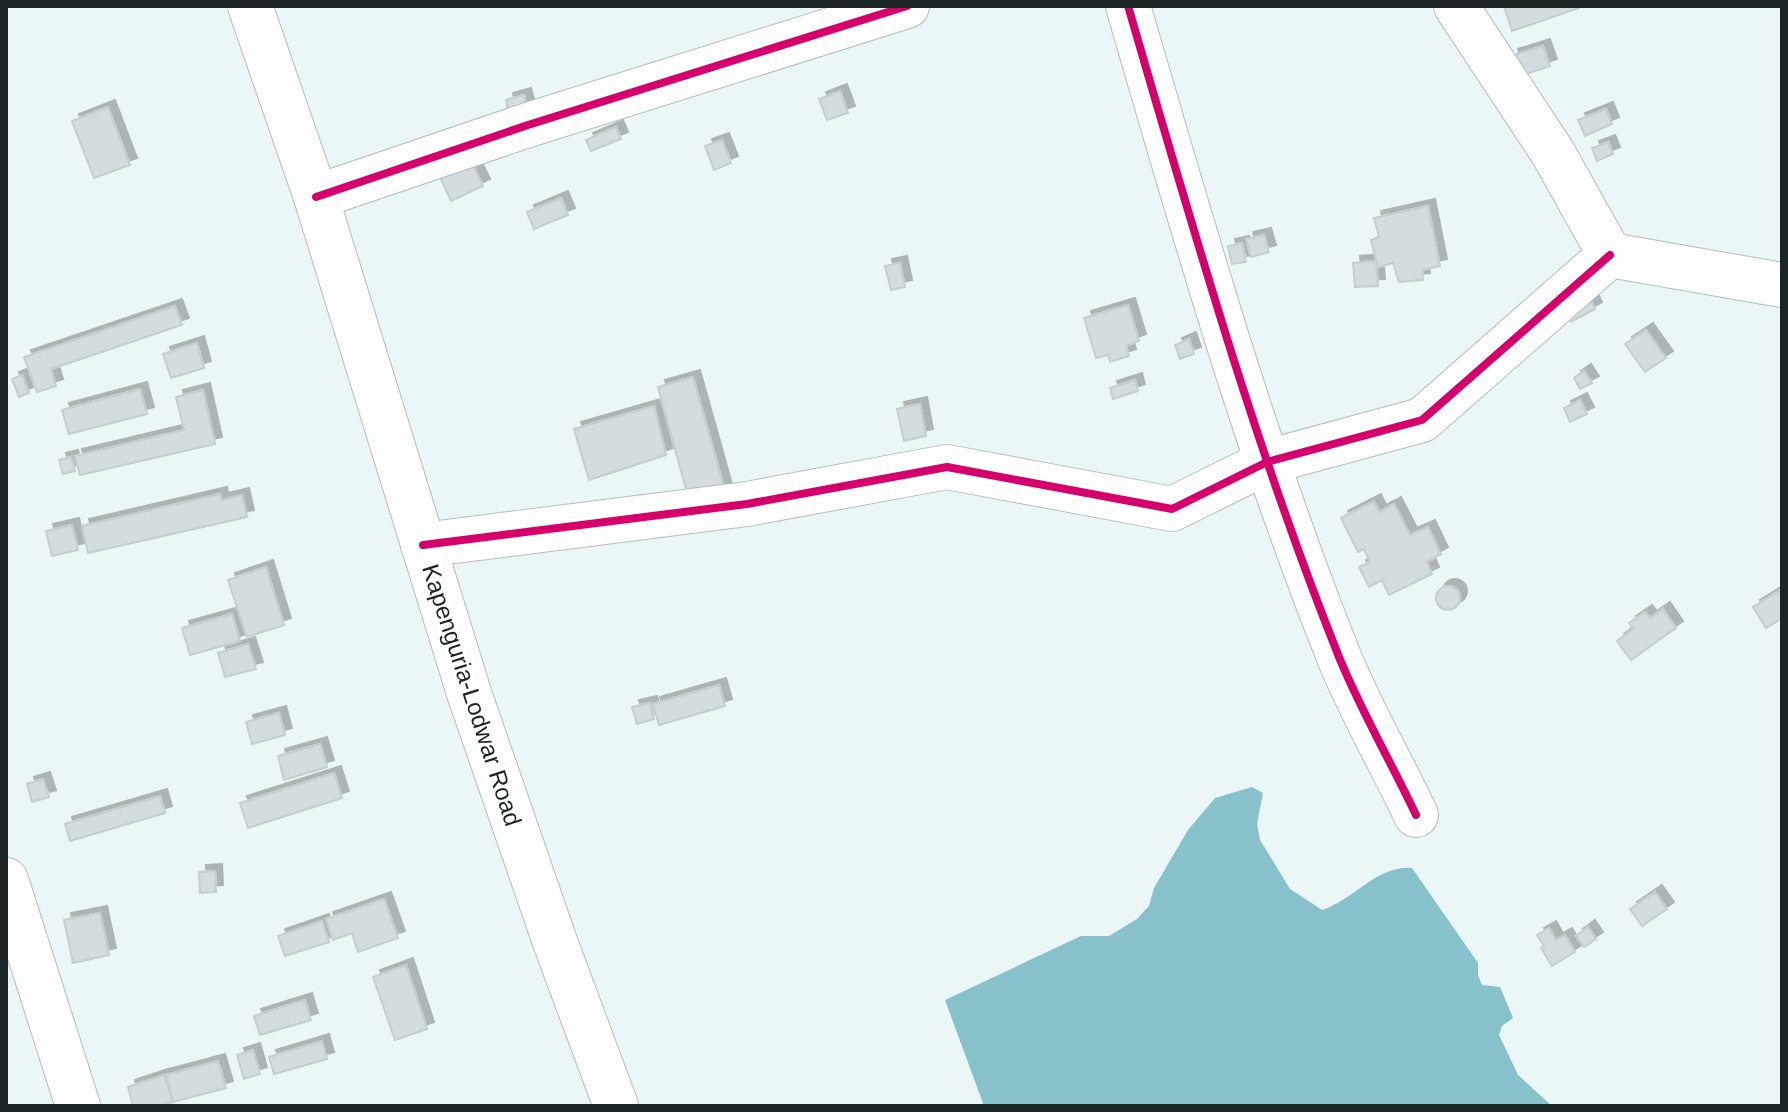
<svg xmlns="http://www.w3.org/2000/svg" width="1788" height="1112" font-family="Arial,sans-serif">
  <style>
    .water { fill: #86c1cc }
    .building { fill: #d3dcde; stroke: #c4ced0; stroke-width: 2; filter: url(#shadow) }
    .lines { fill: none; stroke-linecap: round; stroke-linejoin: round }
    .minor-casing { stroke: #b4bebf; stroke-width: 46 }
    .highway-casing { stroke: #b4bebf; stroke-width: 46 }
    .minor { stroke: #fcfefe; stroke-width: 44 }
    .highway { stroke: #fcfefe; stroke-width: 44 }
    .cycleway-casing { stroke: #fff; stroke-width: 13 }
    .cycleway { stroke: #d6006c; stroke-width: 8 }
    .labels { text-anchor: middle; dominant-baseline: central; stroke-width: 6; stroke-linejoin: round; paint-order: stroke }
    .street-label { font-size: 24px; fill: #1a2425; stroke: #fff }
  </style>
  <defs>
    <filter id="shadow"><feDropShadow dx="7" dy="-7" stdDeviation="0" flood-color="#0004"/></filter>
  </defs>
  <rect width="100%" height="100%" fill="#ebf6f7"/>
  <path class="water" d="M1252,787L1263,793L1257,824L1260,840L1290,889L1322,910C1354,900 1377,865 1412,868L1478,963V975L1482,985L1500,987L1513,1018L1502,1026L1499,1035L1518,1075L1552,1106H984L945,1000L1081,936H1109L1137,919L1149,906L1154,888L1188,830L1215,798Z"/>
  <g class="building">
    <polygon points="1504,6 1578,6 1579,8 1512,31"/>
    <polygon points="1543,46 1550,66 1518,77 1511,56"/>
    <polygon points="840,91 848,113 827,120 819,99"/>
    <polygon points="524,95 528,110 509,115 506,100"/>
    <polygon points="108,107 130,165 94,178 72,121"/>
    <polygon points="1606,109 1612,124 1585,136 1578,120"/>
    <polygon points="616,127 621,139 591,151 586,140"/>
    <polygon points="722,140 731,163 714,170 705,146"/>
    <polygon points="1608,142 1613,154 1597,161 1592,148"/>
    <polygon points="472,163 483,186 451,201 440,177"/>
    <polygon points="561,198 568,215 534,229 527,212"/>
    <polygon points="1428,206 1440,266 1422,270 1423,280 1399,282 1393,263 1378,267 1371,240 1379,237 1374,218"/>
    <polygon points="1264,235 1269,252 1251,257 1246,239"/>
    <polygon points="1242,243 1246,262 1232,264 1228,246"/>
    <polygon points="1376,261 1378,286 1355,287 1353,263"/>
    <polygon points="900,263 905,287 891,290 885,266"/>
    <polygon points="1585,289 1595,309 1571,322 1561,303"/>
    <polygon points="1128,305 1139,341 1126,346 1129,356 1110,362 1108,355 1096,358 1084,318"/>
    <polygon points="175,306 182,325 51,369 56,386 37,392 24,357"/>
    <polygon points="1646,330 1666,358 1645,372 1625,344"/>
    <polygon points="1189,339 1194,354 1180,359 1175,345"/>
    <polygon points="197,343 204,368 171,378 163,354"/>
    <polygon points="1584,371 1592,383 1580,389 1574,378"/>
    <polygon points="22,375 29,393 19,397 12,379"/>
    <polygon points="693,377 725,491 689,500 658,387"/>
    <polygon points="1135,380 1138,391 1113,399 1110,388"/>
    <polygon points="140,389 147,414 69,434 62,410"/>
    <polygon points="203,390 215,444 80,475 75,456 184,430 176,397"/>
    <polygon points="1580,400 1587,414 1570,422 1564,408"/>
    <polygon points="920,404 926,436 904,441 897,409"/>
    <polygon points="654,406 666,455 589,480 574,429"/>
    <polygon points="71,457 75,471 63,474 59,460"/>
    <polygon points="220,494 221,500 242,495 247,517 88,553 82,526"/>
    <polygon points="1374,501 1379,512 1394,504 1410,535 1428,527 1441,554 1427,562 1432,574 1389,595 1382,580 1369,587 1359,567 1370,562 1364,549 1358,552 1341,518"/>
    <polygon points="72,525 78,550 52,556 46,531"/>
    <polygon points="266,567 284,625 247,637 228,580"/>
    <circle cx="1448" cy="598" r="12"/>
    <polygon points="1782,589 1782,618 1766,628 1753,607"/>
    <polygon points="1663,609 1676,628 1631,660 1617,641 1633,629 1629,623 1645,612 1650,618"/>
    <polygon points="232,614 240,641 190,655 182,628"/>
    <polygon points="248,644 256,669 225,677 218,653"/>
    <polygon points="719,685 725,706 659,725 653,704"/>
    <polygon points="650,703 654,719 637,724 632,707"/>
    <polygon points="279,713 285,735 252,744 246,722"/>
    <polygon points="320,744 327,767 284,780 278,756"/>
    <polygon points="334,773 342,798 248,828 240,803"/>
    <polygon points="43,779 49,797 32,802 27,784"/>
    <polygon points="160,796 165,813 70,841 65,824"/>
    <polygon points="215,871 216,892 200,893 199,872"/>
    <polygon points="1655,892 1667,909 1642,926 1630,909"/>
    <polygon points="384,899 398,938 358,952 352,933 333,940 326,919"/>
    <polygon points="100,913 109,955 73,963 64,920"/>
    <polygon points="322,921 329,942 285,956 278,936"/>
    <polygon points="1588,927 1596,939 1584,947 1576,936"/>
    <polygon points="1549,928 1556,940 1565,935 1575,952 1552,966 1541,948 1544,946 1537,935"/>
    <polygon points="406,965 427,1029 395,1040 373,977"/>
    <polygon points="305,1000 311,1020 260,1035 254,1016"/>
    <polygon points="322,1041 327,1059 274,1074 269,1057"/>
    <polygon points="253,1050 260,1074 244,1079 237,1055"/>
    <polygon points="218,1061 226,1088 173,1102 166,1075"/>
    <polygon points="164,1075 173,1102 161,1106 133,1106 128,1087"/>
  </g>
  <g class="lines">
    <g class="minor-casing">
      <g id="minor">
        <path d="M1128,6C1192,225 1254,445 1339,657C1361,711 1391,762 1416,815"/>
        <polyline points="1456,6 1553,153 1610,255"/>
        <polyline points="316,197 528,125 907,6"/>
        <polyline points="1610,255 1782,285"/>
        <polyline points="423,545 747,504 947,467 1172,509 1267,462 1422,420 1610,255"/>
        <polyline points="6,880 78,1106"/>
      </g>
    </g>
    <g class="highway-casing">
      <polyline id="highway" points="250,6 316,197 469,693 554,939 616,1106"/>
    </g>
    <use href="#minor" class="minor"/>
    <use href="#highway" class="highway"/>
    <g class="cycleway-casing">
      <g id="cycleway">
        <path d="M1128,6C1192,225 1254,445 1339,657C1361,711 1391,762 1416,815"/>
        <polyline points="316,197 528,125 907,6"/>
        <polyline points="423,545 747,504 947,467 1172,509 1267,462 1422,420 1610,255"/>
      </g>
    </g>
    <use href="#cycleway" class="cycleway"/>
  </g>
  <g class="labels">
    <g class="street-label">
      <text transform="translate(472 695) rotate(72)">Kapenguria-Lodwar Road</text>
    </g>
  </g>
  <rect width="1788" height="1112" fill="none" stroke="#1a2425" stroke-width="16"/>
</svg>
